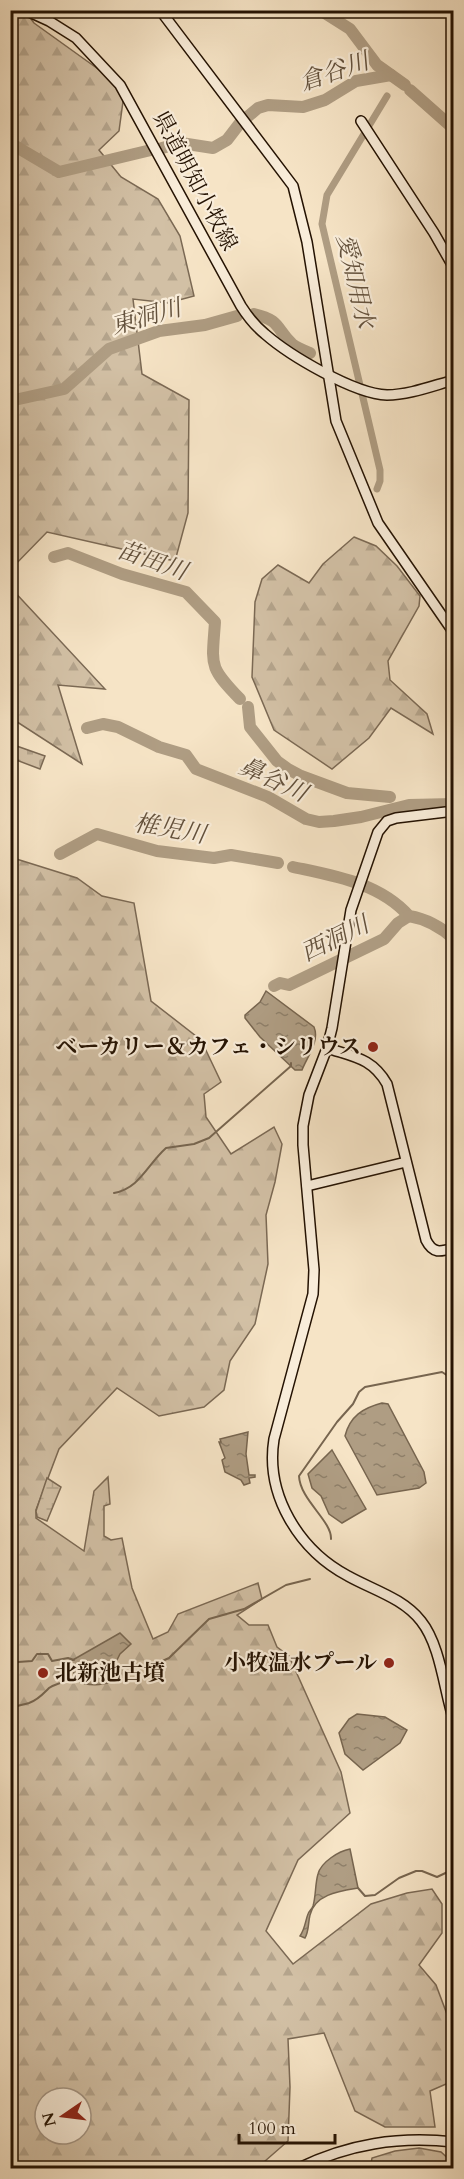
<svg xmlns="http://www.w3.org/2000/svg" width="464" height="2179" font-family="Cardo,'Noto Serif JP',serif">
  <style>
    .forest { fill: url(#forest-firs); stroke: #7b6954; stroke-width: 1.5; fill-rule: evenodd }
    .wetland { fill: url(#wetland-marsh); stroke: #7b6954; stroke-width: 1.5 }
    .cemetery { fill: url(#cemetery-stones); stroke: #7b6954; stroke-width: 1.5 }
    .water { fill: url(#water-ripples); stroke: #77654f; stroke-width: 1.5 }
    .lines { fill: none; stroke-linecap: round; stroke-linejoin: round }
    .stream { stroke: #77654f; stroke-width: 2 }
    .canal { stroke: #af9d83; stroke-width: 7 }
    .river { stroke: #af9d83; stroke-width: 12 }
    .secondary-casing { stroke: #241202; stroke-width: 12 }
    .secondary { stroke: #f9edda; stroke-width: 9 }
    .poi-dot { fill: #8f2418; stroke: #f9edda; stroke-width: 2 }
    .labels { text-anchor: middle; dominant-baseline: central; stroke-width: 4.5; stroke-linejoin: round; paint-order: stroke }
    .street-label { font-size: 22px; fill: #241202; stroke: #f9edda }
    .poi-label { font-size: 22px; font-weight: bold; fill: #241202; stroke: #f9edda; text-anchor: end }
    .water-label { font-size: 24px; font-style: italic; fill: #63513c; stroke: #f9edda }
  </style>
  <defs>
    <pattern id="forest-firs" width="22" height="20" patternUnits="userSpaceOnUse" patternTransform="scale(1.5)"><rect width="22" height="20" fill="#d2c0a5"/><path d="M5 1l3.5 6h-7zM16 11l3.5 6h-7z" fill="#b4a48c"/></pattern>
    <pattern id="wetland-marsh" width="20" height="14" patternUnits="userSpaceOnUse" patternTransform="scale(1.5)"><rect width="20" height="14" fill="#d2c0a5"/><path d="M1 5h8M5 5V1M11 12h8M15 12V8" fill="none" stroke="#b4a48c"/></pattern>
    <pattern id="cemetery-stones" width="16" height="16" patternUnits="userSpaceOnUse" patternTransform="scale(1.5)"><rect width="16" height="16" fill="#d2c0a5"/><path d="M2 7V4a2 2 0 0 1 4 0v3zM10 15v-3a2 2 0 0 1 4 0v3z" fill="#b4a48c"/></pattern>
    <pattern id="water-ripples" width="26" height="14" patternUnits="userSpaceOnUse" patternTransform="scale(1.5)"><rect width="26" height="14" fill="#af9d83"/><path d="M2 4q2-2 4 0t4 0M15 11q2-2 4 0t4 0" fill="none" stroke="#8e7f69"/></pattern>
  </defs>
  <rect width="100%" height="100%" fill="#f6e4c6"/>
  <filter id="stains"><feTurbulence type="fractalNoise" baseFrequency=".00333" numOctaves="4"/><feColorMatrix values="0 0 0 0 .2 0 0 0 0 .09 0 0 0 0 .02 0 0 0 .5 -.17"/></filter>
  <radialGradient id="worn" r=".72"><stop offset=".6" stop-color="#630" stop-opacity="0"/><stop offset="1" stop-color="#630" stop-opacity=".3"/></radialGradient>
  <g class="forest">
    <polygon points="24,10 34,23 105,74 124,94 119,131 99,150 121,177 158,199 180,236 194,296 168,303 133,299 142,374 189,400 188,513 175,561 47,532 11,569 10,11"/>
    <polygon points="354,537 376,546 397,566 420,596 419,606 388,661 390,680 427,714 433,734 391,708 369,738 332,769 274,730 252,677 255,602 262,579 278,565 309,583 323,564"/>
    <polygon points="10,587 105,689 58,685 82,764 11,718"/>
    <path d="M10,857L77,878L102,896L134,903L151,1001L201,1040L221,1082L204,1094L206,1117L231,1154L274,1127L282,1144L275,1182L266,1215L268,1264L255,1324L230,1361L224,1390L204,1407L159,1416L117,1388L59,1449L36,1510V1518L84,1551L94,1491L108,1477L110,1504L104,1506V1536L111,1540L122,1538L132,1588L153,1639L168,1632L178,1614L258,1583L262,1599L237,1615L249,1625H268L277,1647L289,1656L341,1772L350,1813L298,1860L266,1931L293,1964L371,1904L407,1893L432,1889L442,1904V1933L419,1965L436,1985L454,2033L453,2081L430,2091L435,2127H385L355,2111L324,2033L288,2039L290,2087L288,2141L257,2168H11ZM45,2098H81V2134H45Z"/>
    <polygon points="419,2148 441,2152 453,2163 453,2168 370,2168 372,2158 395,2151"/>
  </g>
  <polygon class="wetland" points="47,1478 61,1487 47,1521 37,1517 36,1511"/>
  <polygon class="cemetery" points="11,744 45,756 40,769 11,758"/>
  <g class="water">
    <path d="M266,991L314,1027C320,1041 307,1057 302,1070H295L260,1037L245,1018V1015L260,1002Z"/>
    <path d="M382,1403L388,1404L424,1472L426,1483L419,1488L377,1495L345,1436C350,1416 363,1408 382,1403Z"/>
    <polygon points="248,1432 246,1454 249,1475 255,1475 255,1477 249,1478 250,1483 244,1485 241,1480 225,1472 222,1460 225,1458 219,1442 221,1442 220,1439"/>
    <polygon points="332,1450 366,1509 342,1523 329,1514 321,1496 312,1488 308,1474"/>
    <path d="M120,1633L131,1644L120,1654L116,1662L121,1680C107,1683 91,1689 77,1680L71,1667V1661Z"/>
    <polygon points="357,1714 385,1717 407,1730 400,1743 363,1770 345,1754 339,1733 349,1719"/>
    <path d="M350,1849L358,1888C340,1891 315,1894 310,1915C308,1923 309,1931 305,1938L300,1936C305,1929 305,1922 308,1914C309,1911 312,1909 313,1906C316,1896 315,1884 318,1874C321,1862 339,1851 350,1849Z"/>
  </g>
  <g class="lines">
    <g class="stream">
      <path d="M114,1193C140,1188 147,1165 166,1148L194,1144L209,1138L291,1066V1063"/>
      <path d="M331,1539C332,1521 300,1500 299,1476L337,1422L353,1404L359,1392L365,1387L442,1372L454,1380"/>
      <polyline points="145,1662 158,1663 169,1658 209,1619 244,1609 286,1585 310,1579"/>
      <polyline points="10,1665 18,1662 32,1661 37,1654 48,1654 52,1661 68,1658 74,1660"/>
      <path d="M10,1709C17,1705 22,1705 29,1703C38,1700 43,1694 49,1688C54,1684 61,1684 66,1680L68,1669L73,1667"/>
      <polyline points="358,1888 365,1896 375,1895 399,1878 416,1871 422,1871 437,1877 454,1869"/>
    </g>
    <polyline class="canal" points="377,489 380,481 380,470 322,224 327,195 387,96"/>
    <g class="river">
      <polyline points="320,10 350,29 377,65 405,85"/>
      <polyline points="410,90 454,129"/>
      <polyline points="10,143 59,172 151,150"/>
      <polyline points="162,148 181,143 213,148 227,140 240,123 258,108 268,105 303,107 325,100 356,81 391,75"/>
      <path d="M254,314C281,320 276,329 292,344C297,348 305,351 310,353"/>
      <polyline points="10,401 64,389 109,349 159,331 205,325 237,316"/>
      <path d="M54,557L68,553L122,574L186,592L215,622C212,666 208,666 240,699"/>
      <polyline points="248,707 250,727 277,761 288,769 301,776 347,793 390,797"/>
      <polyline points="87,728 103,724 118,727 159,747 186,755 196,769 268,797 306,819 319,822 334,821 361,817 409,805 454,804"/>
      <polyline points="60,854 97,834 157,851 214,858 231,855 278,863"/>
      <path d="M293,867C335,876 380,883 409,916C427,919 441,927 454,939"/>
      <polyline points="274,986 280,983 289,985 384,939 398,923 409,916"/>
    </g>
    <g class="secondary-casing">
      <g id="secondary">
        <path d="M25,10L49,21L76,38L120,85L241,306C248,317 255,326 265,334C289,355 354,394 387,395C409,395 432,386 454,380"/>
        <polyline points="160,10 293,186 307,242 336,421 378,523 454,633"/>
        <polyline points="361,121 434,233 454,268"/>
        <path d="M454,811L396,818L387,821L378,832L351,910L332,1028L327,1048L309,1095L303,1126V1145L314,1270L313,1294L274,1439C265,1495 299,1550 348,1576C373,1590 403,1598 421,1621C441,1646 444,1691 454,1721"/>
        <path d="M327,1048C354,1057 372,1058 387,1084L426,1240C433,1254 440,1252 454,1248"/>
        <polyline points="307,1186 406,1162"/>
        <path d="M299,2168C349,2144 398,2136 454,2142"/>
      </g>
    </g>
    <use href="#secondary" class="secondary"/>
  </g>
  <g class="poi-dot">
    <circle cx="373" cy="1047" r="6"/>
    <circle cx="389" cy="1663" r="6"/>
    <circle cx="43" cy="1673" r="6"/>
  </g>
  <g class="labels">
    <g class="street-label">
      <text transform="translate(195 181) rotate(62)">県道明知小牧線</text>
    </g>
    <g class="poi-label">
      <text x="361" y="1047">ベーカリー＆カフェ・シリウス</text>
      <text x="377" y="1663">小牧温水プール</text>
      <text x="55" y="1673" text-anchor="start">北新池古墳</text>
    </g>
    <g class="water-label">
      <text transform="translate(334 72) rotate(-19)">倉谷川</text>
      <text transform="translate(355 281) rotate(77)">愛知用水</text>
      <text transform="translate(146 317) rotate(-16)">東洞川</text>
      <text transform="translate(152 561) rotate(19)">苗田川</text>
      <text transform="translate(273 780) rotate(25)">鼻谷川</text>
      <text transform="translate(170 829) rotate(10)">椎児川</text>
      <text transform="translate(335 939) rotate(-26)">西洞川</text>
    </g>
  </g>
  <rect width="464" height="2179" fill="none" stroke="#f6e4c6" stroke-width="36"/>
  <rect x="12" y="12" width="440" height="2155" fill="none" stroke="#241202" stroke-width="3"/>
  <rect x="18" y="18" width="428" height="2143" fill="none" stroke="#241202" stroke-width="1.5"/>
  <g transform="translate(63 2116) rotate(256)"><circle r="28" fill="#f9edda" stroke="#a49584" stroke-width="1.5"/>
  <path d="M0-4.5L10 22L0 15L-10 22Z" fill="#8f2418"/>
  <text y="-9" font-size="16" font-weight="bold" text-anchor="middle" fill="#241202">N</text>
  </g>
  <path d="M239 2134v9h96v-9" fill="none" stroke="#241202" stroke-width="3"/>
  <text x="248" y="2134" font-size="18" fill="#241202" stroke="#f9edda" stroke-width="4.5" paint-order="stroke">100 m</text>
  <rect width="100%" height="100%" filter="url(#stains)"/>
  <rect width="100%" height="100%" fill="url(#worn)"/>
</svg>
